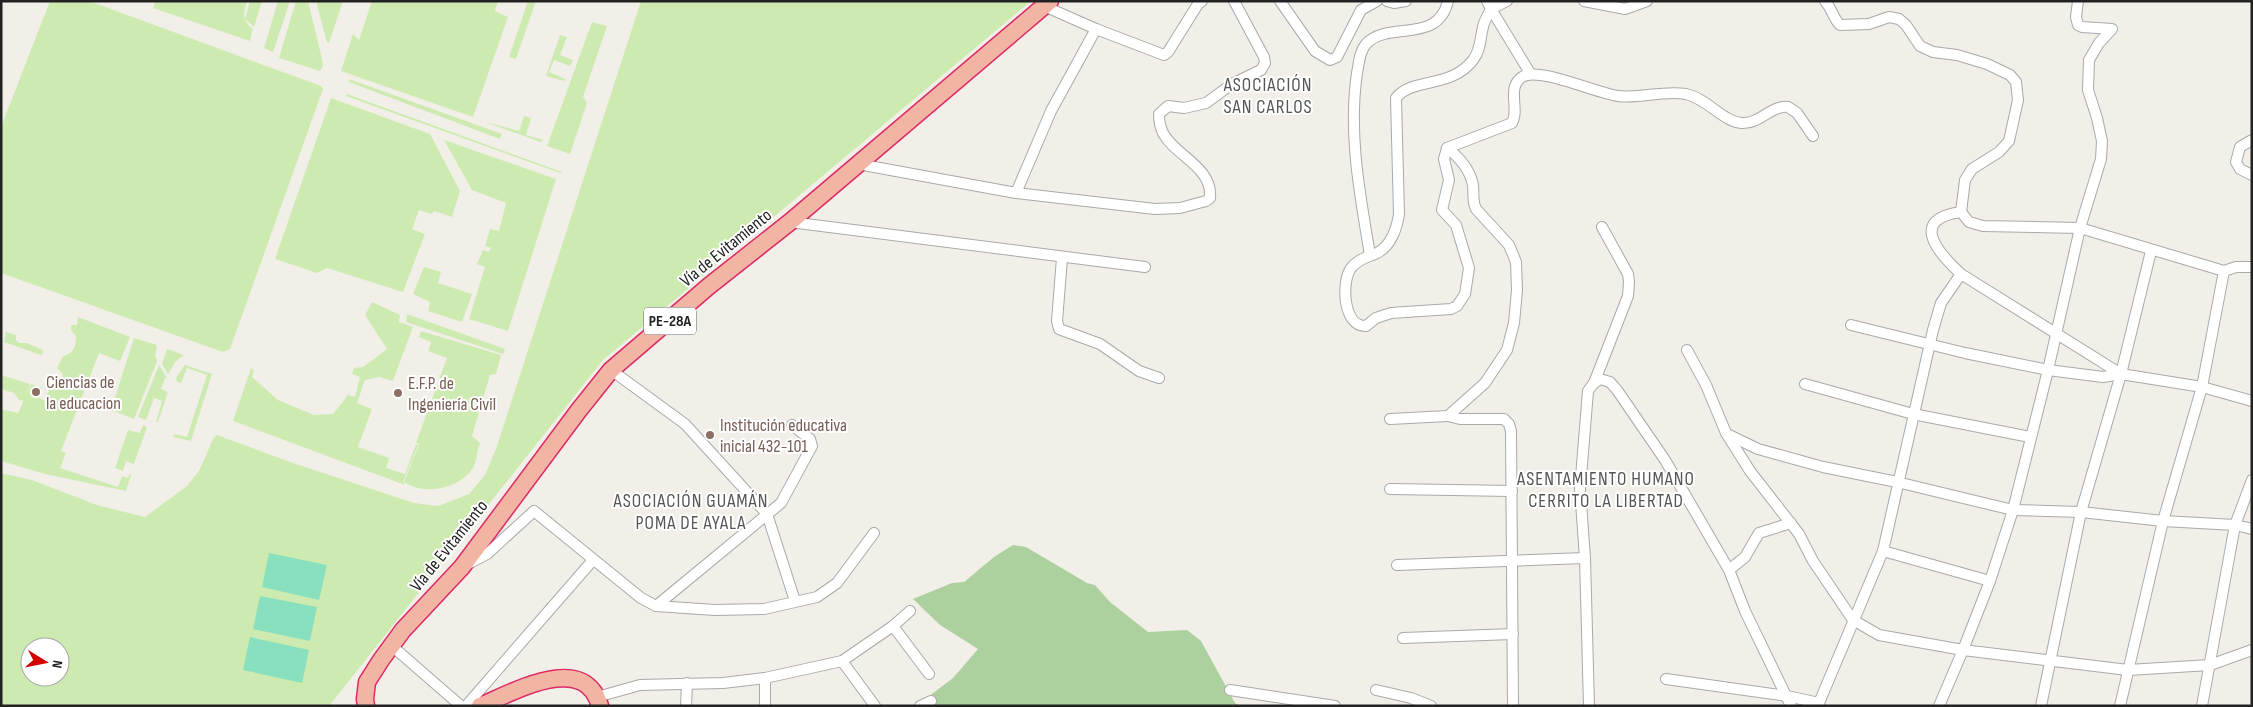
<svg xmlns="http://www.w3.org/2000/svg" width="2253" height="707" font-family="'Sofia Sans Condensed',sans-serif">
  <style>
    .grass { fill: #cdebb0; fill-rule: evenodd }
    .forest { fill: #add19e }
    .pitch { fill: #88e0be }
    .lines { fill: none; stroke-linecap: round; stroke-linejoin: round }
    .minor-casing { stroke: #a9a9a9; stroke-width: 12 }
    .trunk-casing { stroke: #dc2a67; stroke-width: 19 }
    .minor { stroke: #fff; stroke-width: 10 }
    .trunk { stroke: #f2b4a3; stroke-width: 16 }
    .education-dot { fill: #8d6e63; stroke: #fff; stroke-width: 2 }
    .labels { text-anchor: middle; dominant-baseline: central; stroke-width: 4; stroke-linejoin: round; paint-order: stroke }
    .shield { fill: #fff; stroke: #646464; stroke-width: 1 }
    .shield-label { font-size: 16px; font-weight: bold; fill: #222 }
    .street-label { font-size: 18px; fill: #222; stroke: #fff }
    .education-label { font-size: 18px; fill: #785e54; stroke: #fff; text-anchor: start }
    .neighbourhood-label { font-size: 19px; letter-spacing: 1px; fill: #555; stroke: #fff }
  </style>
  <rect width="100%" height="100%" fill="#f2efe9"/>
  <g class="grass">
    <polygon points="50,1 89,1 321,86 323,89 230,349 223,352 1,273 1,127"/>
    <path d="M156,1H247C243,14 242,20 253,29L250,41L153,8Z"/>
    <polygon points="250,1 262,1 254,27 245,19"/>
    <polygon points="278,1 290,1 273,52 264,48"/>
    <polygon points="296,1 308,1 322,59 323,66 320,71 279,58"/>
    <polygon points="316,1 343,1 329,43 327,42"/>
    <polygon points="372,1 498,1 495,11 508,17 473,117 341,71 353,34 359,40"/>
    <polygon points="528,1 536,1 516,59 509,57"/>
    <path d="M641,1H1031L603,360L329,706H1V473L32,480L97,505L145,517L187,486L199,471L214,437L217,435L293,463L414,503L438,506L469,494L485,475L496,449ZM30,647H60V677H30Z"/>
    <polygon points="592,22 607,26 583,97 587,103 570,154 547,146"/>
    <polygon points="560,35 567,37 560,55 573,60 570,66 554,60 549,72 565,79 564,81 546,76"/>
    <polygon points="349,79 502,134 500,139 349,82"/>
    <polygon points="347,94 562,172 560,173 346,96"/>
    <polygon points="331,98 430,134 460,191 452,217 434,211 432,214 419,210 412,229 425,234 403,292 327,268 317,273 275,259"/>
    <polygon points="524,116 531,118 526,135 543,140 541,142 485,122 519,131"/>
    <polygon points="444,140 556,179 508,331 469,319 485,267 477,264 483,250 489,252 491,248 485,246 490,229 499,231 506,203 472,190"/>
    <polygon points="424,267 441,272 438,283 472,294 462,322 428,311 430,302 413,294"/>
    <polygon points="372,302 400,315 399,322 413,327 393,381 379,377 365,380 357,403 372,409 358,447 389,458 386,468 405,474 416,444 418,445 403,482 405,485 233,421 251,368 254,370 252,377 278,400 314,415 333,414 348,395 355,397 360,377 352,374 354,368 363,367 387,349 365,315"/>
    <polygon points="407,314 505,349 503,354 406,322"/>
    <path d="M78,317L130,337L120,361L99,353L61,451L66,453L60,468L118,487L122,476L128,478L130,474L131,475L126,491L45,474L1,461V409L18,413L31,384L42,388L39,398L45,401L50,387L58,389L63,374L57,368L63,356C74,353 76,347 76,336L71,330V325H77Z"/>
    <path d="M421,331L501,355L496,374L490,375L472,436L480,443C477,451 476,463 473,468C459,489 425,496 404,482L419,444L416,443L447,358L428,351L431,342L419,337Z"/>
    <polygon points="6,332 16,335 16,340 19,343 27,343 43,350 43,353 41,355 4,342"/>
    <polygon points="134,338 157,345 155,355 157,361 134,419 111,410"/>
    <polygon points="167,349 184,355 176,361 168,374 162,364"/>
    <polygon points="159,365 167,378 165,378 161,389 168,392 158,422 156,422 162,401 154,398 146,420 138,417"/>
    <polygon points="185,365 212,374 191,441 173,437 175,434 187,437 207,375 187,368 181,383 177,382 176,378"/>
    <polygon points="1,375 30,384 24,401 19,400 14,393 1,389"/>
    <polygon points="143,425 147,427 134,464 126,461 123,471 115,468 128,430 140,433"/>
  </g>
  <polygon class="forest" points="1013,545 1026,547 1087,583 1095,585 1110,602 1148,632 1187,630 1201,641 1235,703 1240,706 916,706 953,678 978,649 940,625 913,599 952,583 964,582 994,557"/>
  <g class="pitch">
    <polygon points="269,553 327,565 319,600 262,587"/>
    <polygon points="260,596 317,607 310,641 253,629"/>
    <polygon points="250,637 309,650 302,683 243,670"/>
  </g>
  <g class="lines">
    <g class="minor-casing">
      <g id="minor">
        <polyline points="1280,1 1315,51 1330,60 1337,57 1361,10 1377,1"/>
        <polyline points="1387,1 1394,3 1406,1"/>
        <path d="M1487,1L1491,9C1488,15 1484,21 1483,27C1480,38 1481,50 1473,60C1451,89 1412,77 1396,98L1399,214C1397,228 1391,246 1377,253C1368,257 1358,259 1351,268C1341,282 1343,327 1366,326L1376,318L1391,313L1451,309L1457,306L1465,294L1469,268L1456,225L1442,210L1449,180L1444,159L1447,148L1512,123C1520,109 1506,88 1522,77C1538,66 1598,94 1618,96C1640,99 1663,90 1686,94C1708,99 1723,122 1742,123C1760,124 1771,105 1788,107L1797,113L1813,136"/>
        <polyline points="1507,1 1491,9 1530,73"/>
        <polyline points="1584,1 1625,9 1647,1"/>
        <path d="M1825,1C1832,9 1833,18 1840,25L1869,24L1889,17L1899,19L1906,25L1920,46L1933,52L1957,55L1987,64L2010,75L2016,82L2018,100L2009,141L1999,152L1972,169L1965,180L1961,212"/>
        <polyline points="1044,6 1096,29 1164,55 1168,52 1198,4 1202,1"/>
        <polyline points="2252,140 2240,147 2236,162 2240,169 2252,175"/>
        <path d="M858,164L1016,193L1155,209L1180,208L1206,201L1210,198C1213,167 1175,156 1163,133C1160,127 1159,121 1159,114L1168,106L1184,108L1206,103L1232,84L1261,70L1265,63L1264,57L1234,1"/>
        <polyline points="1016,193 1051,111 1096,29"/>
        <polyline points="790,222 1145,267"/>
        <path d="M1370,255C1360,195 1348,134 1357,73C1359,64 1359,52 1366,44C1388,20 1438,45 1448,1"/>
        <polyline points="1062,258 1057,321 1059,329 1100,344 1139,371 1159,378"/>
        <polyline points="1851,325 1965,353 2048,370 2103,377 2121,374 2202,387 2252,401"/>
        <polyline points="1687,350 1706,385 1726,433 1750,471 1799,534 1813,561 1853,620 1879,635 1963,650 2128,670 2210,665 2252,650"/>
        <polyline points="611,370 685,424 767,514 795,601"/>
        <path d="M2121,374L1961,274C1937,252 1909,219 1961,212L1969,222L1983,226L2080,228L2224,271L2236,267H2252"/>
        <polyline points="1594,383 1628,296 1629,282 1628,274 1602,227"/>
        <polyline points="1805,384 1913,414 2030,437"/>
        <polyline points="1448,416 1460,419 1504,419 1509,424 1511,431 1513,706"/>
        <path d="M1390,419L1448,416L1485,383L1507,350L1514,323L1517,290L1516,262L1509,245L1476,209C1472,201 1474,194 1473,185C1470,170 1459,157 1447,148"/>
        <polyline points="1729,435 1758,449 1823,467 1897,482 2013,510 2081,512 2163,521 2235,525 2252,529"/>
        <polyline points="1390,489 1512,491"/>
        <polyline points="1883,551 1990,581"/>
        <polyline points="468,564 487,554 534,511 641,598 656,606 715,610 764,609 817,597 837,583 874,533"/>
        <polyline points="1397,565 1585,558"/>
        <polyline points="1729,570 1745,557 1759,533 1791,523"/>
        <polyline points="656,606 781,503 812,446 810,439 792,425"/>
        <polyline points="893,626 929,674"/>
        <polyline points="1403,638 1513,634"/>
        <polyline points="392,646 461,706"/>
        <polyline points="842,661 875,706"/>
        <polyline points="765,678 765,706"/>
        <polyline points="1666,679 1787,696 1819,703 1883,551 1933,330 1941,303 1961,274"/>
        <polyline points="1230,690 1335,706"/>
        <polyline points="1376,690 1411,698 1431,706"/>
        <polyline points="597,697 640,685 723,683 765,678 842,661 893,626 910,611"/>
        <polyline points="466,706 593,560"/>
        <polyline points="686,706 687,683"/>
        <polyline points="920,706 931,701"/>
        <polyline points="1589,706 1585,558 1580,489 1588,391 1594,383 1600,379 1610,382 1617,390 1665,460 1729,570 1745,611 1791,706"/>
        <polyline points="1939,706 1963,650 1990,581 2013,510 2048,370 2080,228 2101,159 2102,141 2097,118 2088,90 2089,60 2099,43 2112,29 2082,27 2078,25 2076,17 2078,1"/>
        <polyline points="2041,706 2081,512 2121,374 2151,251"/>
        <polyline points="2120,706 2163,521 2202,387 2224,271"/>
        <polyline points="2202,706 2235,525 2252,480"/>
      </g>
    </g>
    <g class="trunk-casing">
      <g id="trunk">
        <polyline points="366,706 365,699 367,682 381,660 403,630 462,567 579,410 611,370 709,286 790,222 1050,1"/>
        <path d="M480,706C514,692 584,651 600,706"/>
      </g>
    </g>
    <use href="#minor" class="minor"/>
    <use href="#trunk" class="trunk"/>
  </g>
  <g class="education-dot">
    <circle cx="36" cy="392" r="5"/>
    <circle cx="398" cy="393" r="5"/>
    <circle cx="710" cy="435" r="5"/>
  </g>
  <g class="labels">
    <rect class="shield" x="644" y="307.5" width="52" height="27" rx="4"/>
    <g class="shield-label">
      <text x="670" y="321">PE-28A</text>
    </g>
    <g class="street-label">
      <text transform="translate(726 248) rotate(-39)">Vía de Evitamiento</text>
      <text transform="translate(449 546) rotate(-51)">Vía de Evitamiento</text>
    </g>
    <g class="education-label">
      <text x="46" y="382">Ciencias de<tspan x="46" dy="21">la educacion</tspan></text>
      <text x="408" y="383">E.F.P. de<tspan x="408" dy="21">Ingeniería Civil</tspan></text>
      <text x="720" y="425">Institución educativa<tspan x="720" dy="21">inicial 432-101</tspan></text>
    </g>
    <g class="neighbourhood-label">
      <text x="1268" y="85">ASOCIACIÓN<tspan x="1268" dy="22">SAN CARLOS</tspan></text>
      <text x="1606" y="479">ASENTAMIENTO HUMANO<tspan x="1606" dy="22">CERRITO LA LIBERTAD</tspan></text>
      <text x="691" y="501">ASOCIACIÓN GUAMÁN<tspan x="691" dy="22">POMA DE AYALA</tspan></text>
    </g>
  </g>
  <rect width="2253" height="707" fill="none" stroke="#222222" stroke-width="5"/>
  <g transform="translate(45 662) rotate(100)"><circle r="24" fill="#ffffff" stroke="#a7a7a7"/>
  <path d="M0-4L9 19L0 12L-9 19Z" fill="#d40000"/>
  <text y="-8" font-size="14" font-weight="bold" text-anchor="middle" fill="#222222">N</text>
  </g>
</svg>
